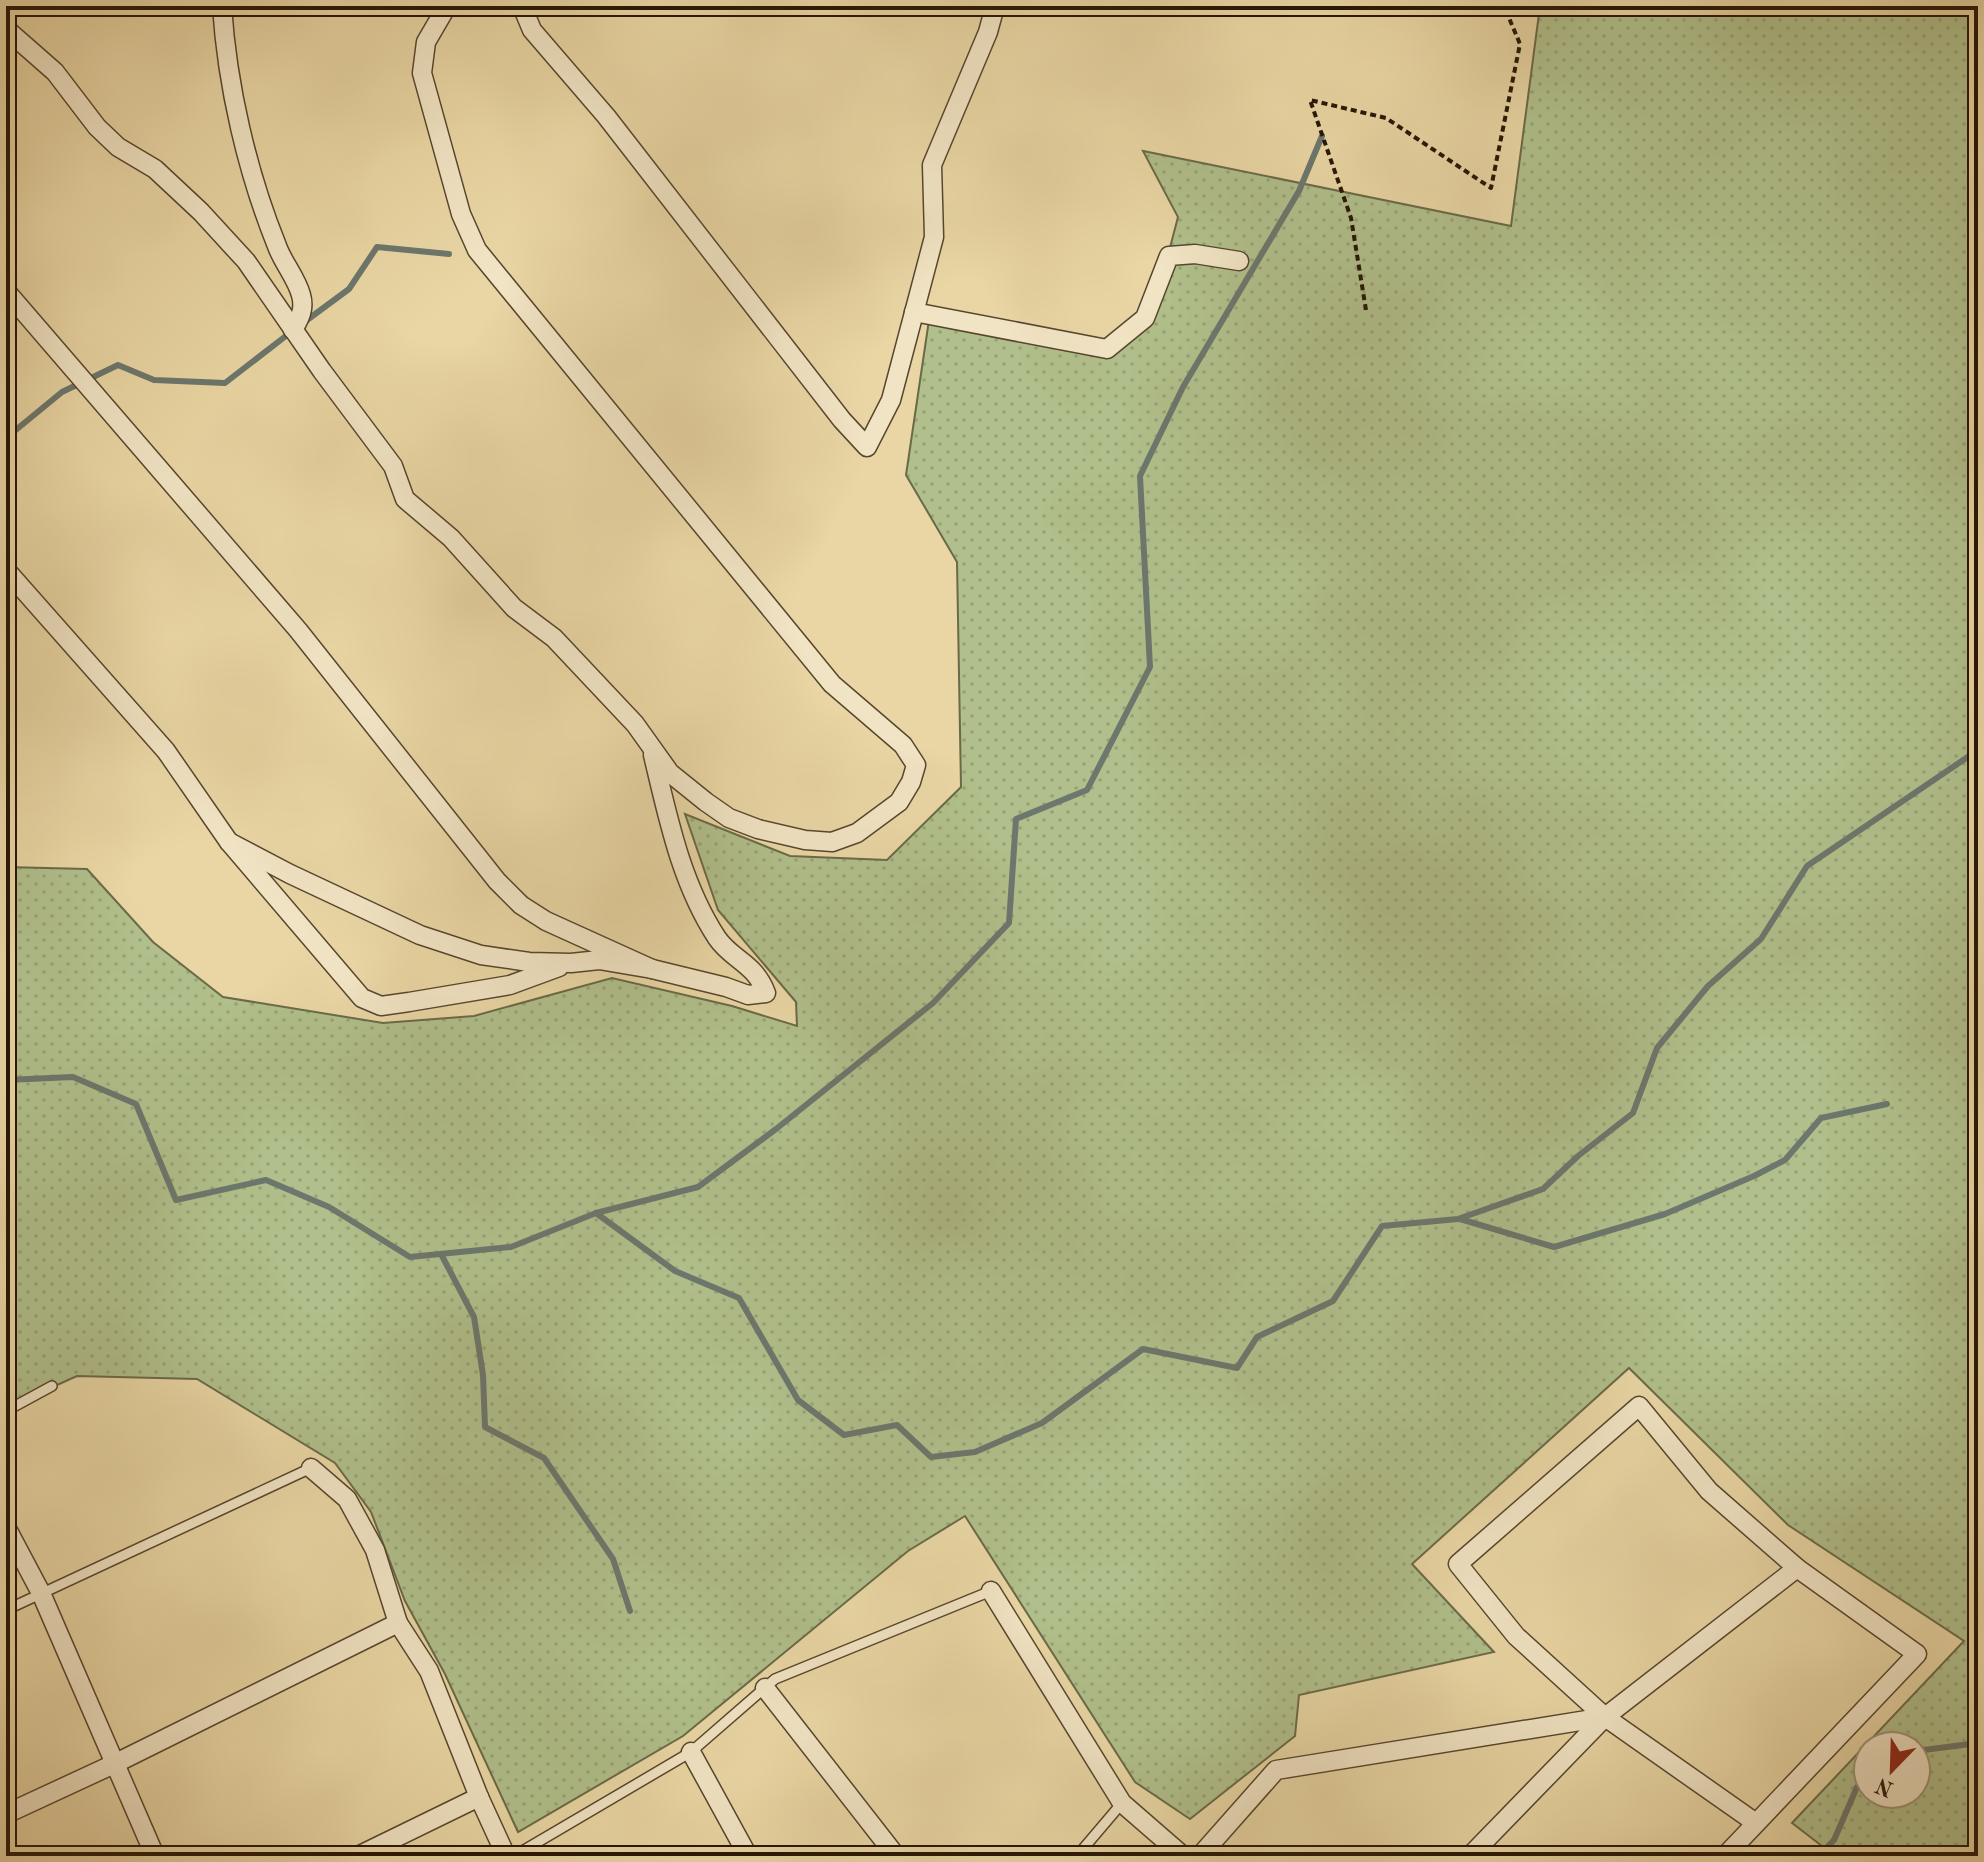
<svg xmlns="http://www.w3.org/2000/svg" width="1984" height="1862" font-family="'Old Standard TT',serif">
  <style>
    .grass { fill: url(#grass-dots); stroke: #6b6a48; stroke-width: 2; fill-rule: evenodd }
    .lines { fill: none; stroke-linecap: round; stroke-linejoin: round }
    .stream { stroke: #6c776d; stroke-width: 6 }
    .service-casing { stroke: #57462e; stroke-width: 12 }
    .minor-casing { stroke: #57462e; stroke-width: 21 }
    .path { stroke: #261606; stroke-width: 4; stroke-dasharray: 6 4; stroke-linecap: butt }
    .service { stroke: #f1e4c4; stroke-width: 9 }
    .minor { stroke: #f1e4c4; stroke-width: 18 }
  </style>
  <defs>
    <pattern id="grass-dots" width="8" height="8" patternUnits="userSpaceOnUse" patternTransform="scale(2)"><rect width="8" height="8" fill="#b0bf8b"/><path d="M2 2h.1M6 6h.1" fill="none" stroke="#97a376" stroke-width="1.8" stroke-linecap="round"/></pattern>
  </defs>
  <rect width="100%" height="100%" fill="#e9d6a4"/>
  <filter id="stains"><feTurbulence type="fractalNoise" baseFrequency=".0025" numOctaves="4"/><feColorMatrix values="0 0 0 0 .2 0 0 0 0 .09 0 0 0 0 .02 0 0 0 .5 -.17"/></filter>
  <radialGradient id="worn" r=".72"><stop offset=".6" stop-color="#630" stop-opacity="0"/><stop offset="1" stop-color="#630" stop-opacity=".3"/></radialGradient>
  <path class="grass" d="M1540,6L1742,15L1741,6H1978V1856H1835L1792,1823L1964,1641L1788,1525L1629,1368L1412,1564L1494,1652L1299,1695L1295,1736L1190,1819L1135,1782L965,1516L908,1551L683,1736L518,1832L445,1674L405,1601L371,1512L335,1463L197,1379L77,1376L6,1408V867L87,869L153,942L223,997L383,1023L474,1016L612,978L732,1006L797,1026L796,1002L718,910L685,814L790,856L887,860L961,787L957,562L906,475L929,320L1100,347L1156,301L1178,217L1143,151L1511,226ZM1868,1746H1916V1794H1868Z"/>
  <g class="lines">
    <g class="stream">
      <polyline points="303,323 349,289 377,247 449,254"/>
      <polyline points="6,438 62,392 118,365 154,380 225,383 291,332"/>
      <polyline points="6,1080 73,1077 136,1104 176,1200 266,1180 329,1207 410,1257 511,1247 596,1213 698,1187 776,1129 933,1003 1009,923 1016,819 1087,790 1150,667 1140,476 1183,387 1299,191 1322,136"/>
      <polyline points="596,1213 675,1271 739,1298 798,1400 844,1435 897,1425 931,1457 975,1452 1042,1423 1143,1349 1237,1368 1257,1337 1333,1301 1382,1226 1458,1219 1543,1189 1578,1156 1633,1113 1657,1048 1708,986 1761,939 1807,866 1978,750"/>
      <polyline points="1460,1219 1554,1247 1665,1214 1754,1176 1785,1160 1821,1118 1887,1104"/>
      <polyline points="441,1254 474,1317 483,1375 485,1427 544,1458 613,1559 630,1611"/>
      <polyline points="1916,1751 1978,1743"/>
      <polyline points="1819,1856 1834,1840 1857,1787 1868,1780"/>
    </g>
    <g class="service-casing">
      <g id="service">
        <polyline points="6,1411 52,1386"/>
        <polyline points="6,1610 311,1468"/>
        <polyline points="514,1856 691,1752 775,1679 991,1591"/>
        <polyline points="1077,1856 1122,1803"/>
      </g>
    </g>
    <g class="minor-casing">
      <g id="minor">
        <path d="M222,6C227,85 247,172 277,246C283,263 296,277 301,295C305,309 300,318 293,330"/>
        <polyline points="522,6 532,30 606,116 842,420 867,447 891,400 934,237 932,165 988,32 995,6"/>
        <polyline points="6,29 55,72 97,127 118,147 155,169 201,212 246,261 322,371 393,466 405,499 451,538 514,608 554,638 635,724 670,773 706,802 729,818 758,829 805,840 832,842 857,833 899,802 911,782 916,765 903,745 832,684 477,250 461,214 422,73 426,42 447,6"/>
        <polyline points="6,291 298,630 497,881 521,905 546,921 652,969"/>
        <polyline points="914,312 1107,349 1145,318 1169,256 1195,254 1239,261"/>
        <polyline points="6,570 166,751 229,842 362,998 381,1006 409,1002 510,985 559,967"/>
        <path d="M229,842L290,874L420,935L481,955L529,962L571,963L599,960L652,969L726,987L748,995L766,993C755,963 732,960 717,938C681,883 668,818 653,755"/>
        <polyline points="311,1468 347,1499 375,1550 398,1623 429,1671 479,1797 506,1856"/>
        <polyline points="6,1527 41,1593 155,1856"/>
        <polyline points="991,1591 1122,1803 1183,1856"/>
        <polyline points="765,1688 896,1856"/>
        <polyline points="691,1752 748,1856"/>
        <polyline points="6,1814 114,1764 398,1623"/>
        <polyline points="358,1856 479,1797"/>
        <polyline points="1200,1856 1276,1770 1605,1717"/>
        <polyline points="1470,1856 1605,1717 1797,1568"/>
        <polyline points="1725,1856 1917,1654 1797,1568 1709,1491 1639,1406 1458,1564 1516,1636 1605,1717 1756,1823"/>
      </g>
    </g>
    <polyline class="path" points="1366,310 1351,218 1310,100 1386,118 1491,188 1520,44 1504,6"/>
    <use href="#service" class="service"/>
    <use href="#minor" class="minor"/>
  </g>
  <rect width="1984" height="1862" fill="none" stroke="#e9d6a4" stroke-width="32"/>
  <rect x="8" y="8" width="1968" height="1846" fill="none" stroke="#261606" stroke-width="4"/>
  <rect x="16" y="16" width="1952" height="1830" fill="none" stroke="#261606" stroke-width="2"/>
  <g transform="translate(1892 1770) rotate(203)"><circle r="38" fill="#f1e4c4" stroke="#a09278" stroke-width="2"/>
  <path d="M0-6L14 30L0 20L-14 30Z" fill="#8f2418"/>
  <text y="-12" font-size="22" font-weight="bold" text-anchor="middle" fill="#261606">N</text>
  </g>
  <rect width="100%" height="100%" filter="url(#stains)"/>
  <rect width="100%" height="100%" fill="url(#worn)"/>
</svg>
